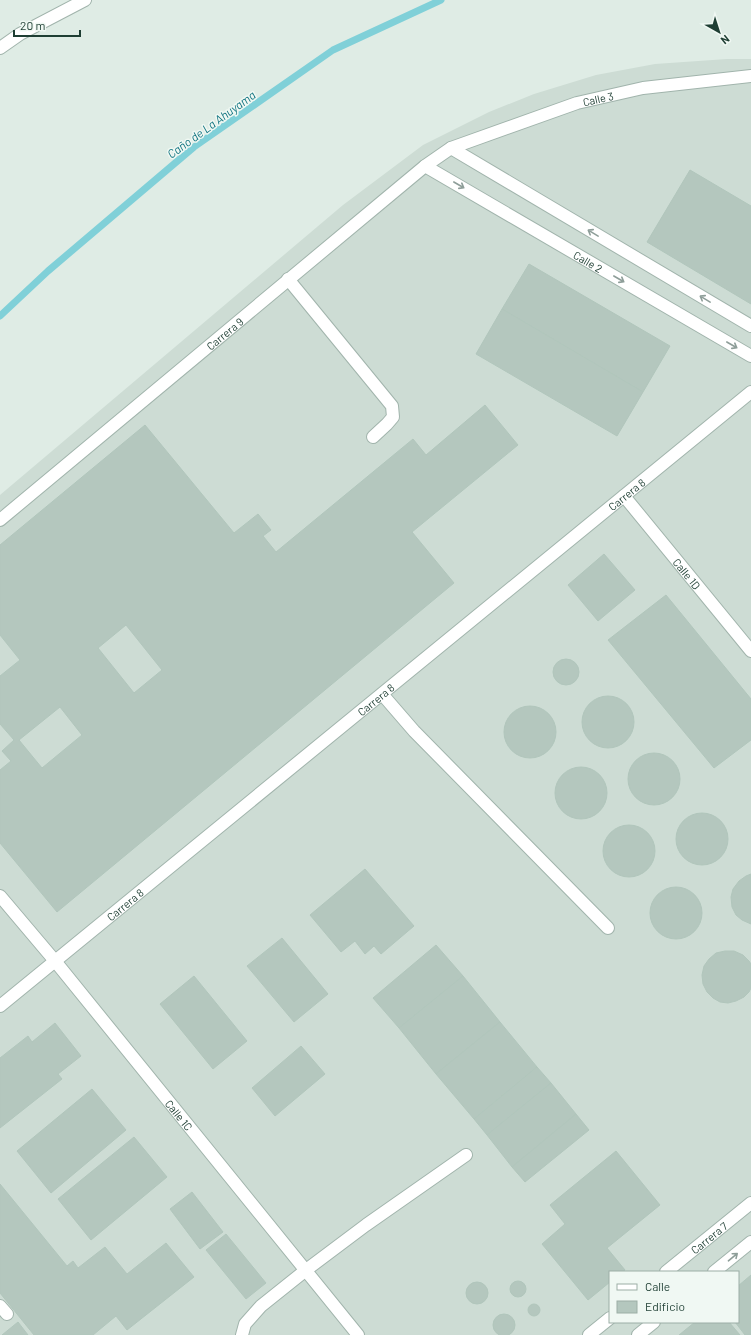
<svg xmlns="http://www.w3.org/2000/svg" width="751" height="1335" font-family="Barlow,sans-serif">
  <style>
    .built { fill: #cddcd4; fill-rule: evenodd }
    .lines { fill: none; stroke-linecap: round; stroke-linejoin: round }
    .stream { stroke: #80d0d8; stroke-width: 7 }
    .building { fill: #b4c7be; stroke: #b1c6bc; fill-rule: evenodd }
    .lane-casing { stroke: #a1b4ac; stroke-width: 14 }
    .street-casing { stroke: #a1b4ac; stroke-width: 14 }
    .lane { stroke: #fff; stroke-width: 12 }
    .street { stroke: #fff; stroke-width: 12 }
    .oneway { stroke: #8e9e99 }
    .labels { text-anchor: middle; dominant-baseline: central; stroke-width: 3; stroke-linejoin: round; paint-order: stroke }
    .street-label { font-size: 11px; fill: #1e3e33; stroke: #f0f8f3 }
    .water-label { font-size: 12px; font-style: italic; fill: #117480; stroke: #f0f8f3 }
  </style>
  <rect width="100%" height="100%" fill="#dfece5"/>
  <path class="built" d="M727,59H751V1335H0V495L343,205L423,145L489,112L534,94L596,75L655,64ZM610,1272H738V1322H610Z"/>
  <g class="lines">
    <polyline class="stream" points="0,316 48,271 194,147 333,50 441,0"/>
  </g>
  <g class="building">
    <polygon points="690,170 751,206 751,304 647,242"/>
    <polygon points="529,264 670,346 643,392 502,309"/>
    <polygon points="502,309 643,392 617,436 476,354"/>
    <path d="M485,405L518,445L412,532L454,583L57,912L0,843V770L11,761L2,751L14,740L0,724V676L20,660L0,635V545L145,425L234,533L258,514L271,530L263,536L276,552L413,439L426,455ZM126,625L162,670L134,693L98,648ZM60,707L82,735L42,768L19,740Z"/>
    <polygon points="604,554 635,590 598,621 568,585"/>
    <polygon points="666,595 751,699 751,740 714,768 608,640"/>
    <circle cx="566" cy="672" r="13"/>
    <circle cx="608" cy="722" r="26"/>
    <circle cx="530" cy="732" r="26"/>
    <circle cx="654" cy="779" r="26"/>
    <circle cx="581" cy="793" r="26"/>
    <circle cx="702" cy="839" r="26"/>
    <circle cx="629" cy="851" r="26"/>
    <polygon points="365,869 414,926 381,954 374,946 365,954 355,941 341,952 310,915"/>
    <polygon points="751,874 751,924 742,920 736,915 732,907 731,897 733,889 739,881 746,876"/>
    <circle cx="676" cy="913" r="26"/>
    <polygon points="282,938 328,994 294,1022 247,966"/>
    <polygon points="436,945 463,976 399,1028 373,998"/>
    <polygon points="725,951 734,951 743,955 749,961 751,964 751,988 749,992 744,997 736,1001 728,1003 720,1002 713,998 707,992 703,984 702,975 704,966 709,959 716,953"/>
    <polygon points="194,976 247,1041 213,1069 160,1004"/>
    <polygon points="463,976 500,1022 436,1074 399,1028"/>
    <polygon points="500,1022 537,1067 474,1119 436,1074"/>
    <polygon points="55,1023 81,1056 58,1074 62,1079 0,1128 0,1058 28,1036 32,1042"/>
    <polygon points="301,1046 325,1074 275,1116 252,1088"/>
    <polygon points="537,1067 551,1083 487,1135 474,1119"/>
    <polygon points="551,1083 576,1114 512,1167 487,1135"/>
    <polygon points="92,1089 126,1130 51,1193 17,1151"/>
    <polygon points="576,1114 589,1130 525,1182 512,1167"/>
    <polygon points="134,1137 167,1177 91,1240 58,1199"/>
    <polygon points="616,1151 660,1205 607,1248 625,1270 622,1272 610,1272 610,1282 588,1300 542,1244 565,1224 550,1205"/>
    <polygon points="0,1184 67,1266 73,1261 78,1268 105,1247 127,1274 166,1243 194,1277 127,1330 116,1316 93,1335 34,1335 0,1293"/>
    <polygon points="192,1192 223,1232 200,1249 170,1209"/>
    <polygon points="226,1234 266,1283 246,1299 206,1250"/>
    <polygon points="751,1275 751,1335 745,1335 735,1322 738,1322 738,1286"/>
    <circle cx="518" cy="1289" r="8"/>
    <circle cx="477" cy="1293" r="11"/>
    <circle cx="534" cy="1310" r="6"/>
    <circle cx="504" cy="1325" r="11"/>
    <polygon points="18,1322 28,1335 2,1335"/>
    <polygon points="695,1322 729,1322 740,1335 679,1335"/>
  </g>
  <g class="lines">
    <g class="lane-casing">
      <g id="lane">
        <polyline points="288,279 392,406 393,417 387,424 373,437"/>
        <polyline points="382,694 414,731 608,928"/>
        <polyline points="0,1306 7,1314"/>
        <polyline points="242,1335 245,1324 261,1306 306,1270 366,1225 466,1155"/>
      </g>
    </g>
    <g class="street-casing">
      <g id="street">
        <polyline points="0,48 20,34 85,0"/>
        <polyline points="451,148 751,326"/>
        <path id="s1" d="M425,166L751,356"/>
        <path id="s2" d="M624,496L751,651"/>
        <path id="s3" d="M0,520L425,166L451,148L577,103L643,88L751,76"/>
        <path id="s4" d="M0,896L55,961L358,1335"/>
        <path id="s5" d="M0,1006L751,392"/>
        <path id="s6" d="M666,1272L751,1203"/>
        <polyline points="714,1272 751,1242"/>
        <polyline points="589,1335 610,1318"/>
        <polyline points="638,1335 654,1322"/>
      </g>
    </g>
    <use href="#lane" class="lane"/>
    <use href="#street" class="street"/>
  </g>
  <defs><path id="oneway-shaft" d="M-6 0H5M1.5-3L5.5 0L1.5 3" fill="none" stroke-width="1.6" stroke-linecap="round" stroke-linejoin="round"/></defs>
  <g class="oneway">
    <use href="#oneway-shaft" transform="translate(459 185) rotate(30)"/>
    <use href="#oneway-shaft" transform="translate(593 233) rotate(-149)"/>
    <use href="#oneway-shaft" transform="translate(619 279) rotate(30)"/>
    <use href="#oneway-shaft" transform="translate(705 299) rotate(-149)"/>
    <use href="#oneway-shaft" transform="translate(732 345) rotate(30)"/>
    <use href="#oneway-shaft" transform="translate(733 1257) rotate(-40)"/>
  </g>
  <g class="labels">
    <g class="street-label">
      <text stroke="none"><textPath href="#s3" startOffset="740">Calle 3</textPath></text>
      <text stroke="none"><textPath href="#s1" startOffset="189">Calle 2</textPath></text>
      <text stroke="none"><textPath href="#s3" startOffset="292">Carrera 9</textPath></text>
      <text stroke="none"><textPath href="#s5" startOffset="809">Carrera 8</textPath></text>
      <text stroke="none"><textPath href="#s2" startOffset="100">Calle 1D</textPath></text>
      <text stroke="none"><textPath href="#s5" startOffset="485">Carrera 8</textPath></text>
      <text stroke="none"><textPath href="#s5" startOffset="161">Carrera 8</textPath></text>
      <text stroke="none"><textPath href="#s4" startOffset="283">Calle 1C</textPath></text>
      <text stroke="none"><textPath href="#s6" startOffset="55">Carrera 7</textPath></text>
    </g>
    <g class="water-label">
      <text transform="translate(211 124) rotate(-36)">Caño de La Ahuyama</text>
    </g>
  </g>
  <rect x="609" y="1271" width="130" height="52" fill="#f0f8f3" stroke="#9caea6"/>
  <rect x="617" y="1284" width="20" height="6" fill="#ffffff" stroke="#9caea6"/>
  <text x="645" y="1291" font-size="12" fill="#1e3e33">Calle</text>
  <rect x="617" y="1301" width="20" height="12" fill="#b4c7be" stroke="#9caea6"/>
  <text x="645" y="1311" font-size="12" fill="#1e3e33">Edificio</text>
  <g transform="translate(719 32) rotate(141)" stroke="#f0f8f3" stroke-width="3" paint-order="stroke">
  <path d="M0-3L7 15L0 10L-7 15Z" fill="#1e3e33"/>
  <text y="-6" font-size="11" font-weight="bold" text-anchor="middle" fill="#1e3e33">N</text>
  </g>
  <path d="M14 30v6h66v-6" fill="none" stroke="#1e3e33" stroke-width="2"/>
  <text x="20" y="30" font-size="12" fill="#1e3e33" stroke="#f0f8f3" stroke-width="3" paint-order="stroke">20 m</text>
</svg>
